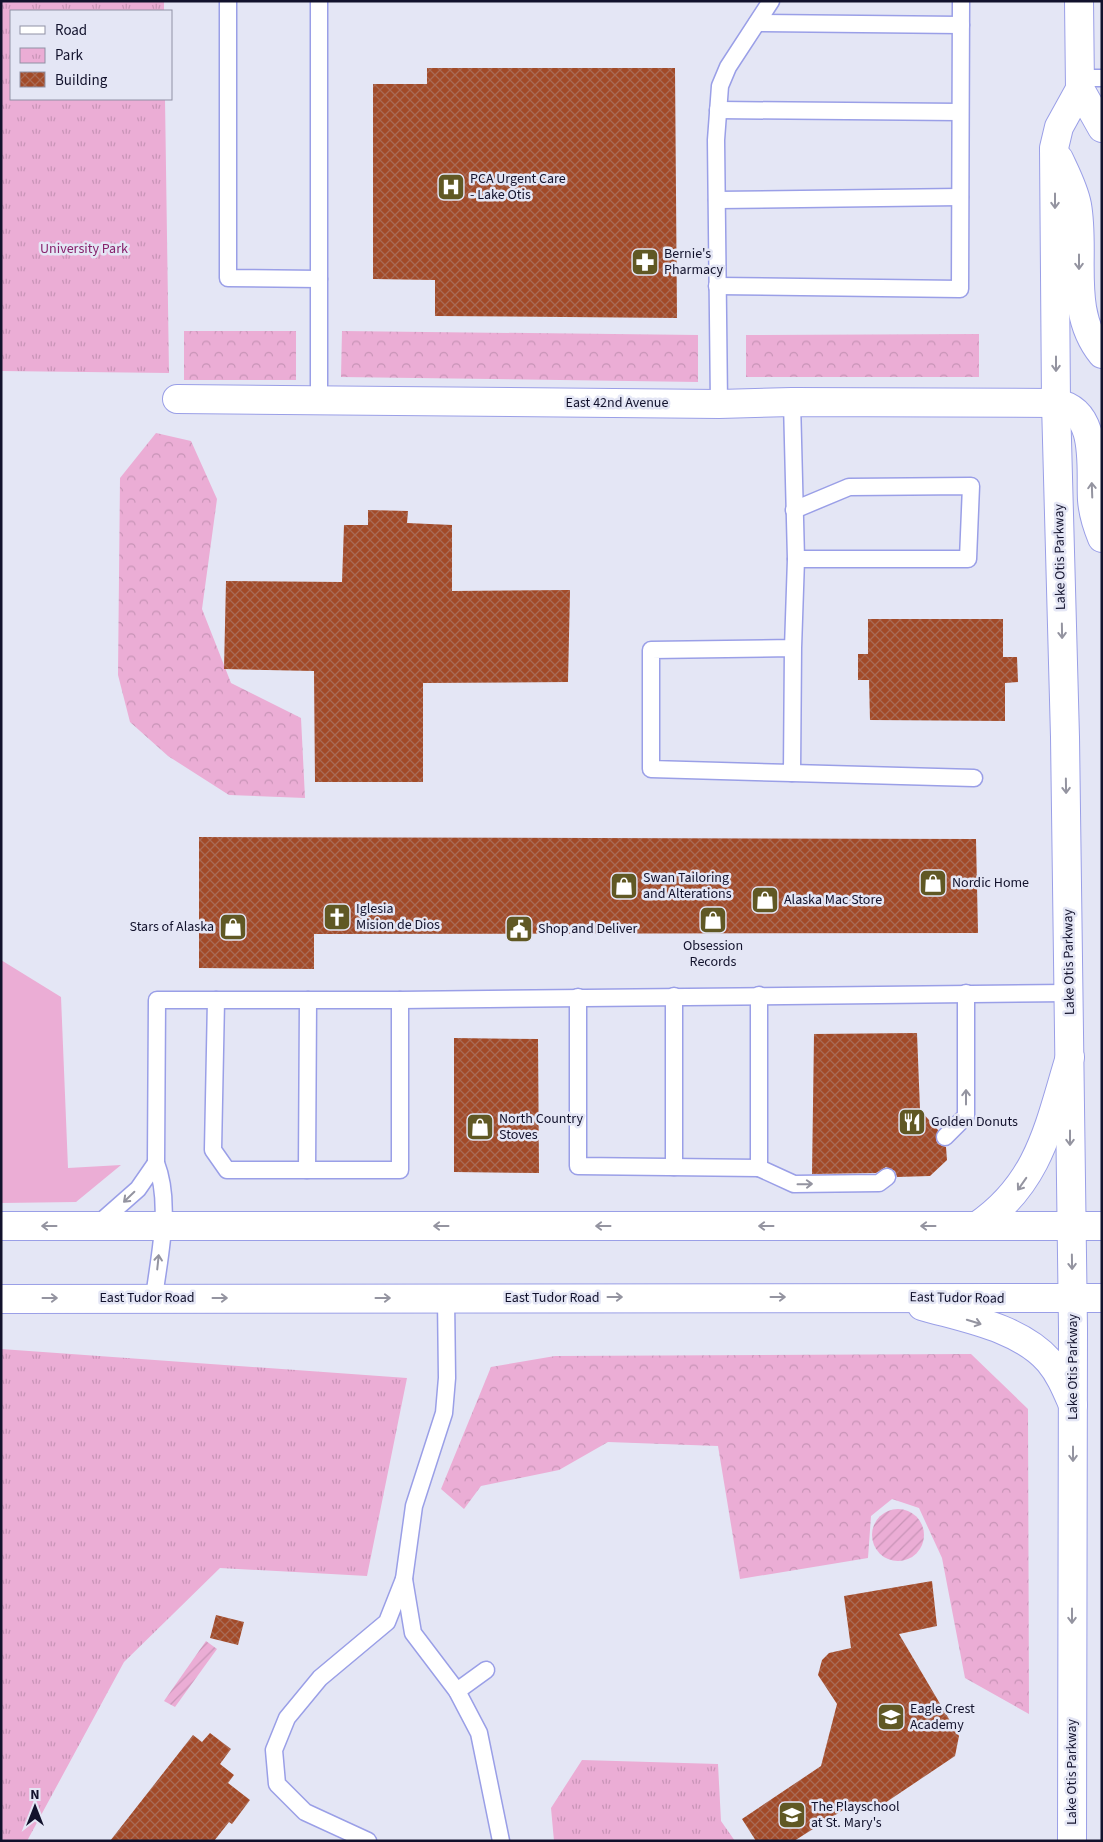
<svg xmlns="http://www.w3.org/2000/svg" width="1103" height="1842" font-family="'Source Sans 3',sans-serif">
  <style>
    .grass { fill: #ebadd5 }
    .forest { fill: url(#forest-crowns) }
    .park { fill: url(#park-tufts) }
    .garden { fill: url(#garden-furrows) }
    .building { fill: url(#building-cross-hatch) }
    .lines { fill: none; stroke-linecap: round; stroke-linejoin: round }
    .service-casing { stroke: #9a9fe7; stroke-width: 19 }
    .minor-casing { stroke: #9a9fe7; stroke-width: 30 }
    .secondary-casing { stroke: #9a9fe7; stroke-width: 30 }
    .primary-casing { stroke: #9a9fe7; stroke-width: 30 }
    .service { stroke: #fff; stroke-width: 16 }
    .minor { stroke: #fff; stroke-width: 28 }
    .secondary { stroke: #fff; stroke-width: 28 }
    .primary { stroke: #fff; stroke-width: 28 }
    .oneway { stroke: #9494a0 }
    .labels { text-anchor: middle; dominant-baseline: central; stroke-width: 5; stroke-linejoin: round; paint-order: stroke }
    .poi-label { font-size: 14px; fill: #12122c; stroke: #e4e6f5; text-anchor: start }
    .park-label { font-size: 14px; fill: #86226c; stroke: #e4e6f5 }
    .street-label { font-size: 14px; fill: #12122c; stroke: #e4e6f5 }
  </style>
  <defs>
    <pattern id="forest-crowns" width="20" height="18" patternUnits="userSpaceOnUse" patternTransform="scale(1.25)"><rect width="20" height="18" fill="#ebadd5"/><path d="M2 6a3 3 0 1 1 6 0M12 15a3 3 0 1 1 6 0" fill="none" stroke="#c894b7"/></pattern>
    <pattern id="park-tufts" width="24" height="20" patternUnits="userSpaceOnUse" patternTransform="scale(1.25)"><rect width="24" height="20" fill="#ebadd5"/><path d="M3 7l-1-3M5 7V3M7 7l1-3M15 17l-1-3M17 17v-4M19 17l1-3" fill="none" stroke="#c894b7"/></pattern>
    <pattern id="garden-furrows" width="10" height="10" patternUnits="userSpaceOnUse" patternTransform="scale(1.25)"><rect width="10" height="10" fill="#ebadd5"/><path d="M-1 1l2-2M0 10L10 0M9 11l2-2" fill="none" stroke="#c894b7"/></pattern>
    <pattern id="building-cross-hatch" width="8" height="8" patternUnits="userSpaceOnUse" patternTransform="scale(1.25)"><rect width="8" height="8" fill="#a24a28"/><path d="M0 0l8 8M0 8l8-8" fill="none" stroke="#a96b56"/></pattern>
  </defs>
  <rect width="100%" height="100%" fill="#e4e6f5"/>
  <polygon class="grass" points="1,960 61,997 68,1168 121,1165 76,1202 1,1203"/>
  <g class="forest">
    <rect x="184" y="331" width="112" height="49"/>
    <polygon points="342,331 698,335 698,382 341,377"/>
    <polygon points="979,334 979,377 746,377 746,335"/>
    <polygon points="156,433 191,441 217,499 202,609 231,683 301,718 305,798 229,795 168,756 130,722 118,675 120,478"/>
    <polygon points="971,1354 1028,1409 1029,1714 965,1678 942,1558 919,1508 892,1499 871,1516 868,1558 740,1579 718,1446 608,1442 559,1470 481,1486 464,1509 441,1489 491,1367 555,1356"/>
  </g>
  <g class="park">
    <polygon points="1,1 164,1 164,11 11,11 11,99 165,99 169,373 1,371"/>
    <polygon points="1,1349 407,1378 367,1576 220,1568 124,1662 27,1841 1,1841"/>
    <polygon points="582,1760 718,1764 721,1821 735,1841 554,1841 551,1808"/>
  </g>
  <g class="garden">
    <circle cx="898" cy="1535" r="26"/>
    <polygon points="206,1641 217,1649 175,1707 164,1701"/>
  </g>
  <g class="building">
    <polygon points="427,68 675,68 677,318 435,316 435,280 373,279 373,84 427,84"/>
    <polygon points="368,510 408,511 407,523 452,525 452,591 570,590 568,682 423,683 423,782 315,782 314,671 224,669 226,581 342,582 344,525 368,525"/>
    <polygon points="868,619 1003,619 1003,657 1017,657 1018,682 1005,683 1005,721 870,720 869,680 858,680 858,654 868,654"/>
    <polygon points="199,837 976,839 978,933 314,934 314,969 199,968"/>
    <polygon points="917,1033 920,1110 938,1130 936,1140 938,1144 946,1147 947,1160 930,1176 897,1177 895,1171 886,1167 876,1173 812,1174 814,1034"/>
    <polygon points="454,1038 538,1039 539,1173 454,1172"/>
    <polygon points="932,1581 937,1626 899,1634 959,1736 955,1756 873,1811 848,1807 794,1841 756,1841 742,1819 821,1766 837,1704 818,1675 822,1660 829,1653 851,1648 844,1596"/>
    <polygon points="216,1615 244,1622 238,1645 210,1638"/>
    <polygon points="210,1733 231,1749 220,1764 234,1775 228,1783 250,1800 232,1824 229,1822 214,1841 110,1841 193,1735 202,1742"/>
  </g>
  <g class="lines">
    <g class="service-casing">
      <g id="service">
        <polyline points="228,1 228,278 319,279"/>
        <polyline points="319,1 319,402"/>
        <polyline points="757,23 961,25"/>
        <polyline points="1079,78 1102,78"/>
        <polyline points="718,110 960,112"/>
        <polyline points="717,200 960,197"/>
        <polyline points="717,286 960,289 961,1"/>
        <polyline points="792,402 796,559 793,648 792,773 651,769 651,650 793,648"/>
        <polyline points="719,404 716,140 720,86 728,67 771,1"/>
        <polyline points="794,510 849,487 971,486 968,559 796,559"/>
        <polyline points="792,773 974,778"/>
        <polyline points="578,997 578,1166 759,1168 759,995"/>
        <polyline points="216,1000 213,1150 227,1170 400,1170 400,1000"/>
        <polyline points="945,1137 966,1116 966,993"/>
        <polyline points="674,1167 674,996"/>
        <polyline points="759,1168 794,1184 879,1183 887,1177"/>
        <polyline points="307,1170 308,1000"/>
        <polyline points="96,1226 138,1189 156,1163"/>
        <path d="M154,1298C159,1256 172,1204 156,1163L157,1000H400L1069,993"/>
        <polyline points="446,1298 447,1378 444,1413 414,1506 404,1579 413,1633 457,1691 479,1733 501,1841"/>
        <polyline points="457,1691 486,1670"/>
        <polyline points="368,1841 305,1812 277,1784 274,1750 287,1718 320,1678 387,1622 404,1579"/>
      </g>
    </g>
    <g class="minor-casing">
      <polyline id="minor" points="177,399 719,404 792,402 1056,403"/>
    </g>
    <g class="secondary-casing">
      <g id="secondary">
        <polyline points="1079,1 1080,89 1102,128"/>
        <path d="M1059,159C1066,174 1074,189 1077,205C1086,255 1067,311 1102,354"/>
        <path d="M1056,403C1100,411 1090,468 1092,500C1093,513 1097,526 1102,538"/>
        <polyline points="1072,1841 1073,1329 1065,737 1056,403 1054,148 1059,127 1080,89"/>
      </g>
    </g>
    <g class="primary-casing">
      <g id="primary">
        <polyline points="1,1226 1102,1226"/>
        <path d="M977,1226C1040,1183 1049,1125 1070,1057"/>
        <polyline points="1,1299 1102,1298"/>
        <path d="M922,1306C963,1318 1019,1327 1049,1361C1060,1374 1066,1389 1073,1405"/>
      </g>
    </g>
    <use href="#service" class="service"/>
    <use href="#minor" class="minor"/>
    <use href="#secondary" class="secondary"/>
    <use href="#primary" class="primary"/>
  </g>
  <defs><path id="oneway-shaft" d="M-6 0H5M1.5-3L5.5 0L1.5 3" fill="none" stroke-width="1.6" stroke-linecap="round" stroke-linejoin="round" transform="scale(1.25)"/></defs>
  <g class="oneway">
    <use href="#oneway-shaft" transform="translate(1055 201) rotate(90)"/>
    <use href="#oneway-shaft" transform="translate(1079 262) rotate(90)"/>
    <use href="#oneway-shaft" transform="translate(1056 364) rotate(90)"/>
    <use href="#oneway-shaft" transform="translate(1092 490) rotate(-92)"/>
    <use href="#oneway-shaft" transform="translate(1062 631) rotate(89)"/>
    <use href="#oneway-shaft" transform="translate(1066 786) rotate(89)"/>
    <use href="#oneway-shaft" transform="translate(966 1097) rotate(-90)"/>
    <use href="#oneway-shaft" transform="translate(1070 1138) rotate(90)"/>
    <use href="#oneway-shaft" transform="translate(805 1184) rotate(-1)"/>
    <use href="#oneway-shaft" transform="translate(1022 1184) rotate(125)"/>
    <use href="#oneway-shaft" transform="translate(129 1197) rotate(136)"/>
    <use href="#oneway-shaft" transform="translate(49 1226) rotate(180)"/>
    <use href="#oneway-shaft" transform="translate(441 1226) rotate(180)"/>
    <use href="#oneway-shaft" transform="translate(603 1226) rotate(180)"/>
    <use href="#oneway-shaft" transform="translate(766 1226) rotate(180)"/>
    <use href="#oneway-shaft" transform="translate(928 1226) rotate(180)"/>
    <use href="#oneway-shaft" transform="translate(158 1262) rotate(-84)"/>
    <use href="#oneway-shaft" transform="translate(1072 1262) rotate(89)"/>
    <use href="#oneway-shaft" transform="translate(615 1297)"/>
    <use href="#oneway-shaft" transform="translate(778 1297)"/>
    <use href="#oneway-shaft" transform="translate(50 1298)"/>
    <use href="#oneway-shaft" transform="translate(220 1298)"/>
    <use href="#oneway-shaft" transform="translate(383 1298)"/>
    <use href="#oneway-shaft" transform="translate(974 1322) rotate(17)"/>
    <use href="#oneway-shaft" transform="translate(1073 1454) rotate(90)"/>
    <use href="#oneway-shaft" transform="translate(1072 1616) rotate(90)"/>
  </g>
  <defs>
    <g id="hospital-square" transform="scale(1.4375)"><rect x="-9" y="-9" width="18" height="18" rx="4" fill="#605824" stroke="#e4e6f5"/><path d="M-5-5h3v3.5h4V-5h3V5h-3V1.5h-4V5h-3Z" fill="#fff"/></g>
    <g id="pharmacy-square" transform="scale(1.4375)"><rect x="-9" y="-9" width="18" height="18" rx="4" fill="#605824" stroke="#e4e6f5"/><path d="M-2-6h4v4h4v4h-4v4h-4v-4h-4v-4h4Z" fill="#fff"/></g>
    <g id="shop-square" transform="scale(1.4375)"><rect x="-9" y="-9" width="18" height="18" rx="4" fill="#605824" stroke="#e4e6f5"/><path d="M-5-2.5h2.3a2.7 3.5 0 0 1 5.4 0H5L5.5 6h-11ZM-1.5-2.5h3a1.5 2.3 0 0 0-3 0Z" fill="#fff"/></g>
    <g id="church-square" transform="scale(1.4375)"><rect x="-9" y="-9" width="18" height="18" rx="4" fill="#605824" stroke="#e4e6f5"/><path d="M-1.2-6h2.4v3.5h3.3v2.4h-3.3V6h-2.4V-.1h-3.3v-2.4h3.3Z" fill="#fff"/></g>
    <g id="civic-square" transform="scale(1.4375)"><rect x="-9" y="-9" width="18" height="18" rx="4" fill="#605824" stroke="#e4e6f5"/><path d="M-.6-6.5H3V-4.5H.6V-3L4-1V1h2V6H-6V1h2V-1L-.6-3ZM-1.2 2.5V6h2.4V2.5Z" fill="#fff"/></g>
    <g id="restaurant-square" transform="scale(1.4375)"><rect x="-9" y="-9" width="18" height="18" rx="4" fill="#605824" stroke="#e4e6f5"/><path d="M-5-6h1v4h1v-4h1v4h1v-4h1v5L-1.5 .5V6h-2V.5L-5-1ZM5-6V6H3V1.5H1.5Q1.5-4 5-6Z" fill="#fff"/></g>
    <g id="school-square" transform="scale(1.4375)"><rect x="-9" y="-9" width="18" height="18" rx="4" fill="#605824" stroke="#e4e6f5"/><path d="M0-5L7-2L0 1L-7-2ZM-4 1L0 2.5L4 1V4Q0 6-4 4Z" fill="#fff"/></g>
  </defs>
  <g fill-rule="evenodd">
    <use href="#hospital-square" x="451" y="187"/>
    <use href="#pharmacy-square" x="645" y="262"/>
    <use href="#shop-square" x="933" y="883"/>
    <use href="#shop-square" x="624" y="886"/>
    <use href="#shop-square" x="765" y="900"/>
    <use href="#church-square" x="337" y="917"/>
    <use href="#shop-square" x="713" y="920"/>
    <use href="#shop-square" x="233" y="927"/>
    <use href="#civic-square" x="519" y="929"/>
    <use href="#restaurant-square" x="912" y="1122"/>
    <use href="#shop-square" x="480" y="1127"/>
    <use href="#school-square" x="891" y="1717"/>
    <use href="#school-square" x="792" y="1815"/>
  </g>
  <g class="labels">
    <g class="poi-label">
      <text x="470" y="179">PCA Urgent Care<tspan x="470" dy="16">- Lake Otis</tspan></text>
      <text x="664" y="254">Bernie's<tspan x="664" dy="16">Pharmacy</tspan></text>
      <text x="643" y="878">Swan Tailoring<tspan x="643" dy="16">and Alterations</tspan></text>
      <text x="952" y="883">Nordic Home</text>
      <text x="784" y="900">Alaska Mac Store</text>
      <text x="356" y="909">Iglesia<tspan x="356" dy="16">Mision de Dios</tspan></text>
      <text x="214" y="927" text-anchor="end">Stars of Alaska</text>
      <text x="538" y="929">Shop and Deliver</text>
      <text x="713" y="946" text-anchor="middle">Obsession<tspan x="713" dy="16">Records</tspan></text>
      <text x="499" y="1119">North Country<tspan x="499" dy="16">Stoves</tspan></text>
      <text x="931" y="1122">Golden Donuts</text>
      <text x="910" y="1709">Eagle Crest<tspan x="910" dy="16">Academy</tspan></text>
      <text x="811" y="1807">The Playschool<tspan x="811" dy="16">at St. Mary's</tspan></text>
    </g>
    <g class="park-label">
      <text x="84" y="249">University Park</text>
    </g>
    <g class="street-label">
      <text x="617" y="403">East 42nd Avenue</text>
      <text transform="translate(1060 557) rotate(-91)">Lake Otis Parkway</text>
      <text transform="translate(1069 962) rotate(-91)">Lake Otis Parkway</text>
      <text x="147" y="1298">East Tudor Road</text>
      <text x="552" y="1298">East Tudor Road</text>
      <text transform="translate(957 1298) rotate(1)">East Tudor Road</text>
      <text transform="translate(1073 1367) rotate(-90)">Lake Otis Parkway</text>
      <text transform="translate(1072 1772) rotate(-90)">Lake Otis Parkway</text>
    </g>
  </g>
  <rect width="1103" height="1842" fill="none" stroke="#12122c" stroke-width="5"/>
  <rect x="10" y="10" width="162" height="90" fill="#e4e6f5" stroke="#9091a5"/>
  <rect x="20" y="26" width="25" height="8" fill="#ffffff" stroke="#9091a5"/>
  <text x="55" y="35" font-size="15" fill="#12122c">Road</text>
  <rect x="20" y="48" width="25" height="15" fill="url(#park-tufts)" stroke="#9091a5"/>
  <text x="55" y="60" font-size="15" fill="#12122c">Park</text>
  <rect x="20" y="72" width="25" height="15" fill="url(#building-cross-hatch)" stroke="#9091a5"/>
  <text x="55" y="85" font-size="15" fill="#12122c">Building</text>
  <g transform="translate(35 1807)" stroke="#e4e6f5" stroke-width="4" paint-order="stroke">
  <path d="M0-4L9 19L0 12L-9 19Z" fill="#12122c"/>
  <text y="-8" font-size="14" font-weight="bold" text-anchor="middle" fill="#12122c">N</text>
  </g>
</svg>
